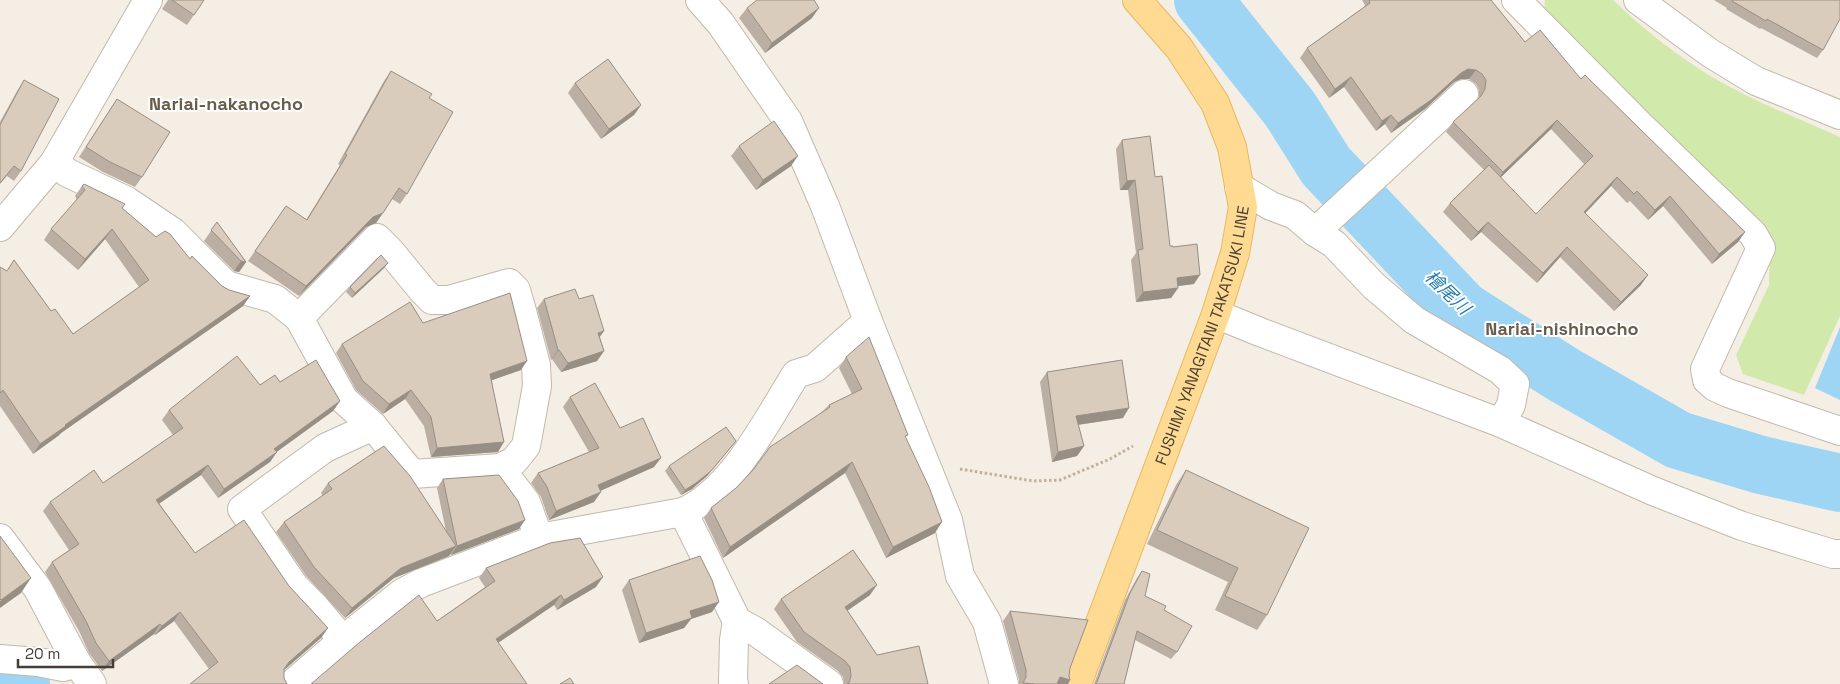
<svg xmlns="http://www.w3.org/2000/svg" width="1840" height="684" font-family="'Space Grotesk','Noto Sans JP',sans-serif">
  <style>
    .green { fill: #d1eaac }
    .water { fill: #9ed5f4 }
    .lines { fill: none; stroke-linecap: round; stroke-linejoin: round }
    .river { stroke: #9ed5f4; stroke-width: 58 }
    .minor-casing { stroke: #c2b9aa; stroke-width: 30 }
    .primary-casing { stroke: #e9b85e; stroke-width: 30 }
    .path { stroke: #c2b198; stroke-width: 3; stroke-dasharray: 2.5 2.5; stroke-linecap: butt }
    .minor { stroke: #fff; stroke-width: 28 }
    .primary { stroke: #ffda93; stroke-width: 28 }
    .wall { fill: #bbafa3; fill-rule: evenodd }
    .shaded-wall { fill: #988f84 }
    .building { fill: #d9ccbd; stroke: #988f84 }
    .labels { text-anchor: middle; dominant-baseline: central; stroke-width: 4; stroke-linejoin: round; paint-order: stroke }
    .street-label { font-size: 16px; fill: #463e34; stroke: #fff }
    .neighbourhood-label { font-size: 18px; font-weight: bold; fill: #6a5c4b; stroke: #fff }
    .water-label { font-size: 18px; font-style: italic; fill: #277daf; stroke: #fff }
  </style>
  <rect width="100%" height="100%" fill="#f4eee5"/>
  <path class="green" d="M1545,0H1613C1643,29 1676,55 1712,77C1753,101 1797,118 1840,137V316L1804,395L1743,374L1736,355L1769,285L1770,242L1544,12Z"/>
  <polygon class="water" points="1840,327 1840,400 1815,388"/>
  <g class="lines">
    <g class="river">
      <polyline points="1203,0 1290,109 1326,166 1462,310 1564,375 1678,440 1761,465 1840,483"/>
      <polyline points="0,679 14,680 21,684"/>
    </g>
    <g class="minor-casing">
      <g id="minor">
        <polyline points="700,0 721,24 788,121 825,206 868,321 948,520 960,576 987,622 1004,684"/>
        <polyline points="1516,0 1640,125 1753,234 1761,248 1705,369 1707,380 1715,387 1728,393 1840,431"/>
        <polyline points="1638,0 1710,53 1756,81 1840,115"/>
        <polyline points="54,163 68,173 127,201 173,232 226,285 275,299 299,318 344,400 373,426 412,474 500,468 526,502 539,538"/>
        <polyline points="1239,187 1271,206 1295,215 1315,232 1334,244 1374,286 1414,320 1500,370 1515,384 1511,405 1501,423"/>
        <polyline points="0,227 54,163 148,0"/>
        <polyline points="1315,232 1464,94"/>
        <polyline points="1216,314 1260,332 1501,423 1653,491 1742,526 1833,554 1840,554"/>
        <polyline points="299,318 377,238 390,251 423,291 432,300 449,300 509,283 516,290 522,311 536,365 537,386 526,446 514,461 500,468"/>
        <path d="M683,512C733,490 767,420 796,374L815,368L868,321"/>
        <polyline points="0,538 38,589 77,663 92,684"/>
        <polyline points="343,640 315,607 295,587 242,509 325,448 373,426"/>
        <polyline points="0,659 38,662 63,667 77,663"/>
        <polyline points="292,684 343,640 402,593 421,583 539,538 683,512 737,621 755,631 829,684"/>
        <polyline points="734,684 733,681 734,640 737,621"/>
      </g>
    </g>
    <g class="primary-casing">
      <g id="primary">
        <path id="s1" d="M1077,684L1216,314L1235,253L1243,207L1232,147L1215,103L1179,48L1137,0"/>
      </g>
    </g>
    <polyline class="path" points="960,469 1033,481 1060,480 1110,459 1133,446"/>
    <use href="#minor" class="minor"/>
    <use href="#primary" class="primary"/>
  </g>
  <g class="wall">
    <polygon points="168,0 204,0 187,25 162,9"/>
    <path d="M1362,0H1491L1525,42L1581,79L1745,232L1738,242L1712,264L1663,206L1648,220L1630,201L1627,203L1611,186L1585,213L1641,285L1614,311L1560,257L1537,283L1481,232L1471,241L1443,212L1450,203L1484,170L1446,132L1453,122L1479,98V90L1476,84L1469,79H1461L1454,82L1425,109L1391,133L1385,124L1376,131L1344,87L1329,98L1300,58L1307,48L1364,7L1365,5ZM1551,129L1584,164L1536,214L1500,178Z"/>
    <polygon points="1714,0 1840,0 1823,50 1817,58 1761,28 1760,29 1726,9 1727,8"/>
    <polygon points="747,8 812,18 765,53 739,18"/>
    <polygon points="391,71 429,98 407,194 400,204 392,199 376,223 366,227 299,296 248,261 286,206 306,220 340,165 338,164 384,81"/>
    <polygon points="24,80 21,171 14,181 7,176 0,184 0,122 17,91"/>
    <polygon points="575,83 641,105 634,115 601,139 568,93"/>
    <polygon points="117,99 142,177 135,187 103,172 79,157"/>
    <polygon points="1122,140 1155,177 1170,246 1194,284 1178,286 1178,288 1171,298 1136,302 1131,260 1136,253 1128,190 1120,190 1116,149"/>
    <polygon points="739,146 791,166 756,190 731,156"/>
    <polygon points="82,186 122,208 156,237 190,259 222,286 229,290 250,296 243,306 61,433 58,436 33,454 0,406 0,267 7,271 14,260 51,311 73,334 139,287 105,239 78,270 44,240 51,229 77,200 75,196"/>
    <polygon points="217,222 246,262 239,272 234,271 204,241"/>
    <polygon points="388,263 384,268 352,298 346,292 350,287"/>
    <polygon points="544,299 579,299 600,337 604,351 597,361 561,372 552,359 551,360 537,308"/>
    <polygon points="423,323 521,370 492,380 498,452 431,457 424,426 405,399 383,414 356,390 336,353 342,344"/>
    <polygon points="846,357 906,438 935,533 886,558 845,473 723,558 704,518 711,508 736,488 825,409 829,405 852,394 839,368"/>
    <polygon points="1047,372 1123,418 1078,425 1084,446 1077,456 1052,462 1040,382"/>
    <polygon points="280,382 340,401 333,411 276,452 270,462 218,498 201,475 159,503 195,553 289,586 328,628 321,638 209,669 174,621 155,635 154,634 102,671 89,653 79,631 45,572 52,562 69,550 43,511 50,502 103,483 173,435 162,420 169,410 260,385"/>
    <polygon points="570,397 654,467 600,491 594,502 549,520 541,497 531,483 538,473 589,452 563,407"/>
    <polygon points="736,441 707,476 692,489 681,495 665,471 669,466"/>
    <polygon points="1186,470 1267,615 1257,630 1215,610 1228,582 1147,544 1176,485"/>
    <polygon points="443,479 519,529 451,555 451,553 449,556 394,578 345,618 307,577 276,532 284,522 323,496 321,493 328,483 446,531 437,488"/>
    <polygon points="486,568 596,587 557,610 554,605 498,643 437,621 485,587 479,578"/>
    <polygon points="1142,571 1145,596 1164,610 1177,652 1171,659 1135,640 1124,684 1094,684 1125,600 1137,578"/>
    <polygon points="629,580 712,612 691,619 684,628 639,643 622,590"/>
    <polygon points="870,595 847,611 877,655 928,684 844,684 843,677 838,671 797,642 774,609 781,599"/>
    <polygon points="1010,611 1070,668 1069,676 1070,680 1068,684 1019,684 1019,680 1003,621"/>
  </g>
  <g class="shaded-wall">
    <polygon points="819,8 812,18 765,53 772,43"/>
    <polygon points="1468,69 1476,70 1469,79 1461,79 1454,82 1425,109 1391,133 1398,123 1461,73"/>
    <polygon points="1351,77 1344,87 1329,98 1335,89"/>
    <polygon points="641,105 634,115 601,139 609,129"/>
    <polygon points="1391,115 1385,124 1376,131 1382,121"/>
    <polygon points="1557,120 1551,129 1496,182 1503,172"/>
    <polygon points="798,156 791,166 756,190 763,180"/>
    <polygon points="1617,177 1611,186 1577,222 1584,212"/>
    <polygon points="1135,180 1128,190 1120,190 1127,181"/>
    <polygon points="1670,196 1663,206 1648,220 1655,210"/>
    <polygon points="383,213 376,223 366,227 299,296 306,286 373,217"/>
    <polygon points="1488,222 1481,232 1471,241 1478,232"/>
    <polygon points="112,229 105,239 78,270 85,259"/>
    <polygon points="1745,232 1738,242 1712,264 1719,254"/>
    <polygon points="1567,247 1560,257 1537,283 1543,273"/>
    <polygon points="241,261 246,262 239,272 234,271"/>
    <polygon points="388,263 384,268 352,298 355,293"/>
    <polygon points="1200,275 1194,284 1170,287 1177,278"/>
    <polygon points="1648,275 1641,285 1614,311 1621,302"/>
    <polygon points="1178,288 1171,298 1136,302 1143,292"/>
    <polygon points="250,296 243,306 61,433 58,436 33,454 40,444 65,425"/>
    <polygon points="604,331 597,341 598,333"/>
    <polygon points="558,350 559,350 552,359 551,360"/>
    <polygon points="604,351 597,361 561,372 568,363"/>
    <polygon points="527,361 521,370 484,383 490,374"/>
    <polygon points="411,390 405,399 383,414 389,404"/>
    <polygon points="340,401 333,411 267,459 274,449"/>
    <polygon points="1129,408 1123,418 1069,426 1076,416"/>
    <polygon points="736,441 707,476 692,489 681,495 685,490"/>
    <polygon points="504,442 498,452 431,457 437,448"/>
    <polygon points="1084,446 1077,456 1052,462 1058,452"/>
    <polygon points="277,452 270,462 218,498 224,489"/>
    <polygon points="661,458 654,467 591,495 598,485"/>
    <polygon points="852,462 845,473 723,558 730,547"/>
    <polygon points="208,465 201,475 150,510 156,500"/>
    <polygon points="601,492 594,502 549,520 556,511"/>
    <polygon points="525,520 519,529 451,555 457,546"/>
    <polygon points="942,522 935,533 886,558 893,547"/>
    <polygon points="456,546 449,556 394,578 345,618 352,608 401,568"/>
    <polygon points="603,577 596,587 557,610 564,600"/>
    <polygon points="31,578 21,593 0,608 0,601 1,600"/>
    <polygon points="877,585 870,595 838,617 845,607"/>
    <polygon points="561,595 554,605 489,649 496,639"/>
    <polygon points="719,602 712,612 691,619 684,628 639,643 646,633 690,611"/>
    <polygon points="180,612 174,621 155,635 162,626"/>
    <polygon points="160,624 154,634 102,671 109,661"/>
    <polygon points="328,628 321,638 282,672 289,662"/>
    <polygon points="1060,677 1070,680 1068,684 1055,684"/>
  </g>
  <g class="building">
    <polygon points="172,0 204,0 194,15"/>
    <polygon points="757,0 814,0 819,8 772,43 747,8"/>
    <polygon points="1369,0 1491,0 1525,42 1540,30 1581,79 1585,75 1745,232 1719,254 1670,196 1655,210 1637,191 1634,194 1617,177 1584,212 1648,275 1621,302 1567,247 1543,273 1488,222 1478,232 1450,203 1489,165 1536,214 1593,156 1557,120 1503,172 1453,122 1481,96 1485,89 1486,80 1482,74 1476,70 1468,69 1461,73 1431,100 1398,123 1391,115 1382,121 1351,77 1335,89 1307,48 1370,3"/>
    <polygon points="1733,0 1840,0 1840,19 1823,50 1767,19 1766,21 1732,1"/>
    <polygon points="608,59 641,105 609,129 575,83"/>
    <polygon points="391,71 432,94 429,98 453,112 407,194 399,188 383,213 373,217 306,286 255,251 286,206 307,220 347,155 345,154"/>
    <polygon points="24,80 59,99 21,171 14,166 0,183 0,125"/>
    <polygon points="117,99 170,132 142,177 110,162 86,147"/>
    <polygon points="774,121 798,156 763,180 739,146"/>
    <polygon points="1150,136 1155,177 1162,176 1170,246 1173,246 1173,247 1197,244 1200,275 1177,278 1178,288 1143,292 1138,250 1143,249 1135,180 1127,181 1122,140"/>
    <polygon points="84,184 125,204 122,208 156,237 165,231 170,234 190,259 192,256 222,286 229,290 250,296 65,425 66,426 40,444 3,390 0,393 0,267 7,271 14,260 51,311 55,309 73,334 149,280 112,229 85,259 51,229 85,190 82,186"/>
    <polygon points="217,222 246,262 241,261 211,230"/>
    <polygon points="381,255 388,263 355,293 350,287"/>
    <polygon points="575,289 579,299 593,295 604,331 598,333 604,351 568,363 559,350 558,350 544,299"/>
    <polygon points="510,293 527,361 490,374 504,442 437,448 431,417 411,390 389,404 363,381 342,344 410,302 423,323"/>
    <polygon points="869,337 908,435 905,436 929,487 942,522 893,547 852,462 730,547 711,508 736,488 753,470 770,447 830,407 829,405 862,389 846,357"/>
    <polygon points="237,356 260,385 275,375 280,382 316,360 340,401 274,449 277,452 224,489 208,465 156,500 195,553 244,520 289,586 328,628 289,662 284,669 284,678 287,684 190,684 218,662 180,612 162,626 160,624 109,661 96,643 86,621 52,562 79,544 50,502 94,470 103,483 183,428 169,410"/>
    <polygon points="1122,360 1129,408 1076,416 1084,446 1058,452 1047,372"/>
    <polygon points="595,383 620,428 643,418 661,458 598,485 601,492 556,511 547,487 538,473 599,448 570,397"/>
    <polygon points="726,427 736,441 711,471 696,483 685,490 669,466"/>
    <polygon points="384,446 410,476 456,546 401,568 352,608 314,567 284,522 332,489 328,483"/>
    <polygon points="1186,470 1309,528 1267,615 1225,596 1238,568 1157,530"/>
    <polygon points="499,475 518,501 525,520 457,546 443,479"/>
    <polygon points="0,536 31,578 1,600 0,599"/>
    <polygon points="580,538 603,577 564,600 561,595 496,639 527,684 311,684 360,642 419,595 437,621 495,581 486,568 550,543"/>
    <polygon points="853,550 877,585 845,607 877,655 919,646 928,684 847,684 849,683 851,676 850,667 845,661 804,632 781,599"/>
    <polygon points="700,556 712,580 719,602 690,611 692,618 646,633 629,580"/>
    <polygon points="1142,571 1150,574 1145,596 1166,606 1164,610 1192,626 1177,652 1137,631 1124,684 1095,684 1097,682 1130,593"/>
    <polygon points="1010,611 1088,620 1070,668 1069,676 1070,680 1060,677 1057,684 1036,684 1023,683 1026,677 1026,670"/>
    <polygon points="797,665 823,684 769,684"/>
    <polygon points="570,678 574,684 560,684"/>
  </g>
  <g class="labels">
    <g class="street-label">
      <text stroke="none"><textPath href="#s1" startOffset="371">FUSHIMI YANAGITANI TAKATSUKI LINE</textPath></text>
    </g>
    <g class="neighbourhood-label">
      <text x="226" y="103">Nariai-nakanocho</text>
      <text x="1562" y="328">Nariai-nishinocho</text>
    </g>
    <g class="water-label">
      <text transform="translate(1448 292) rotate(44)">檜尾川</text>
    </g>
  </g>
  <path d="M18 659v8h95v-8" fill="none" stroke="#463e34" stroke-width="2.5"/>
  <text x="25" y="659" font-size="15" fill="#463e34" stroke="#ffffff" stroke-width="4" paint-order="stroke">20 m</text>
</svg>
